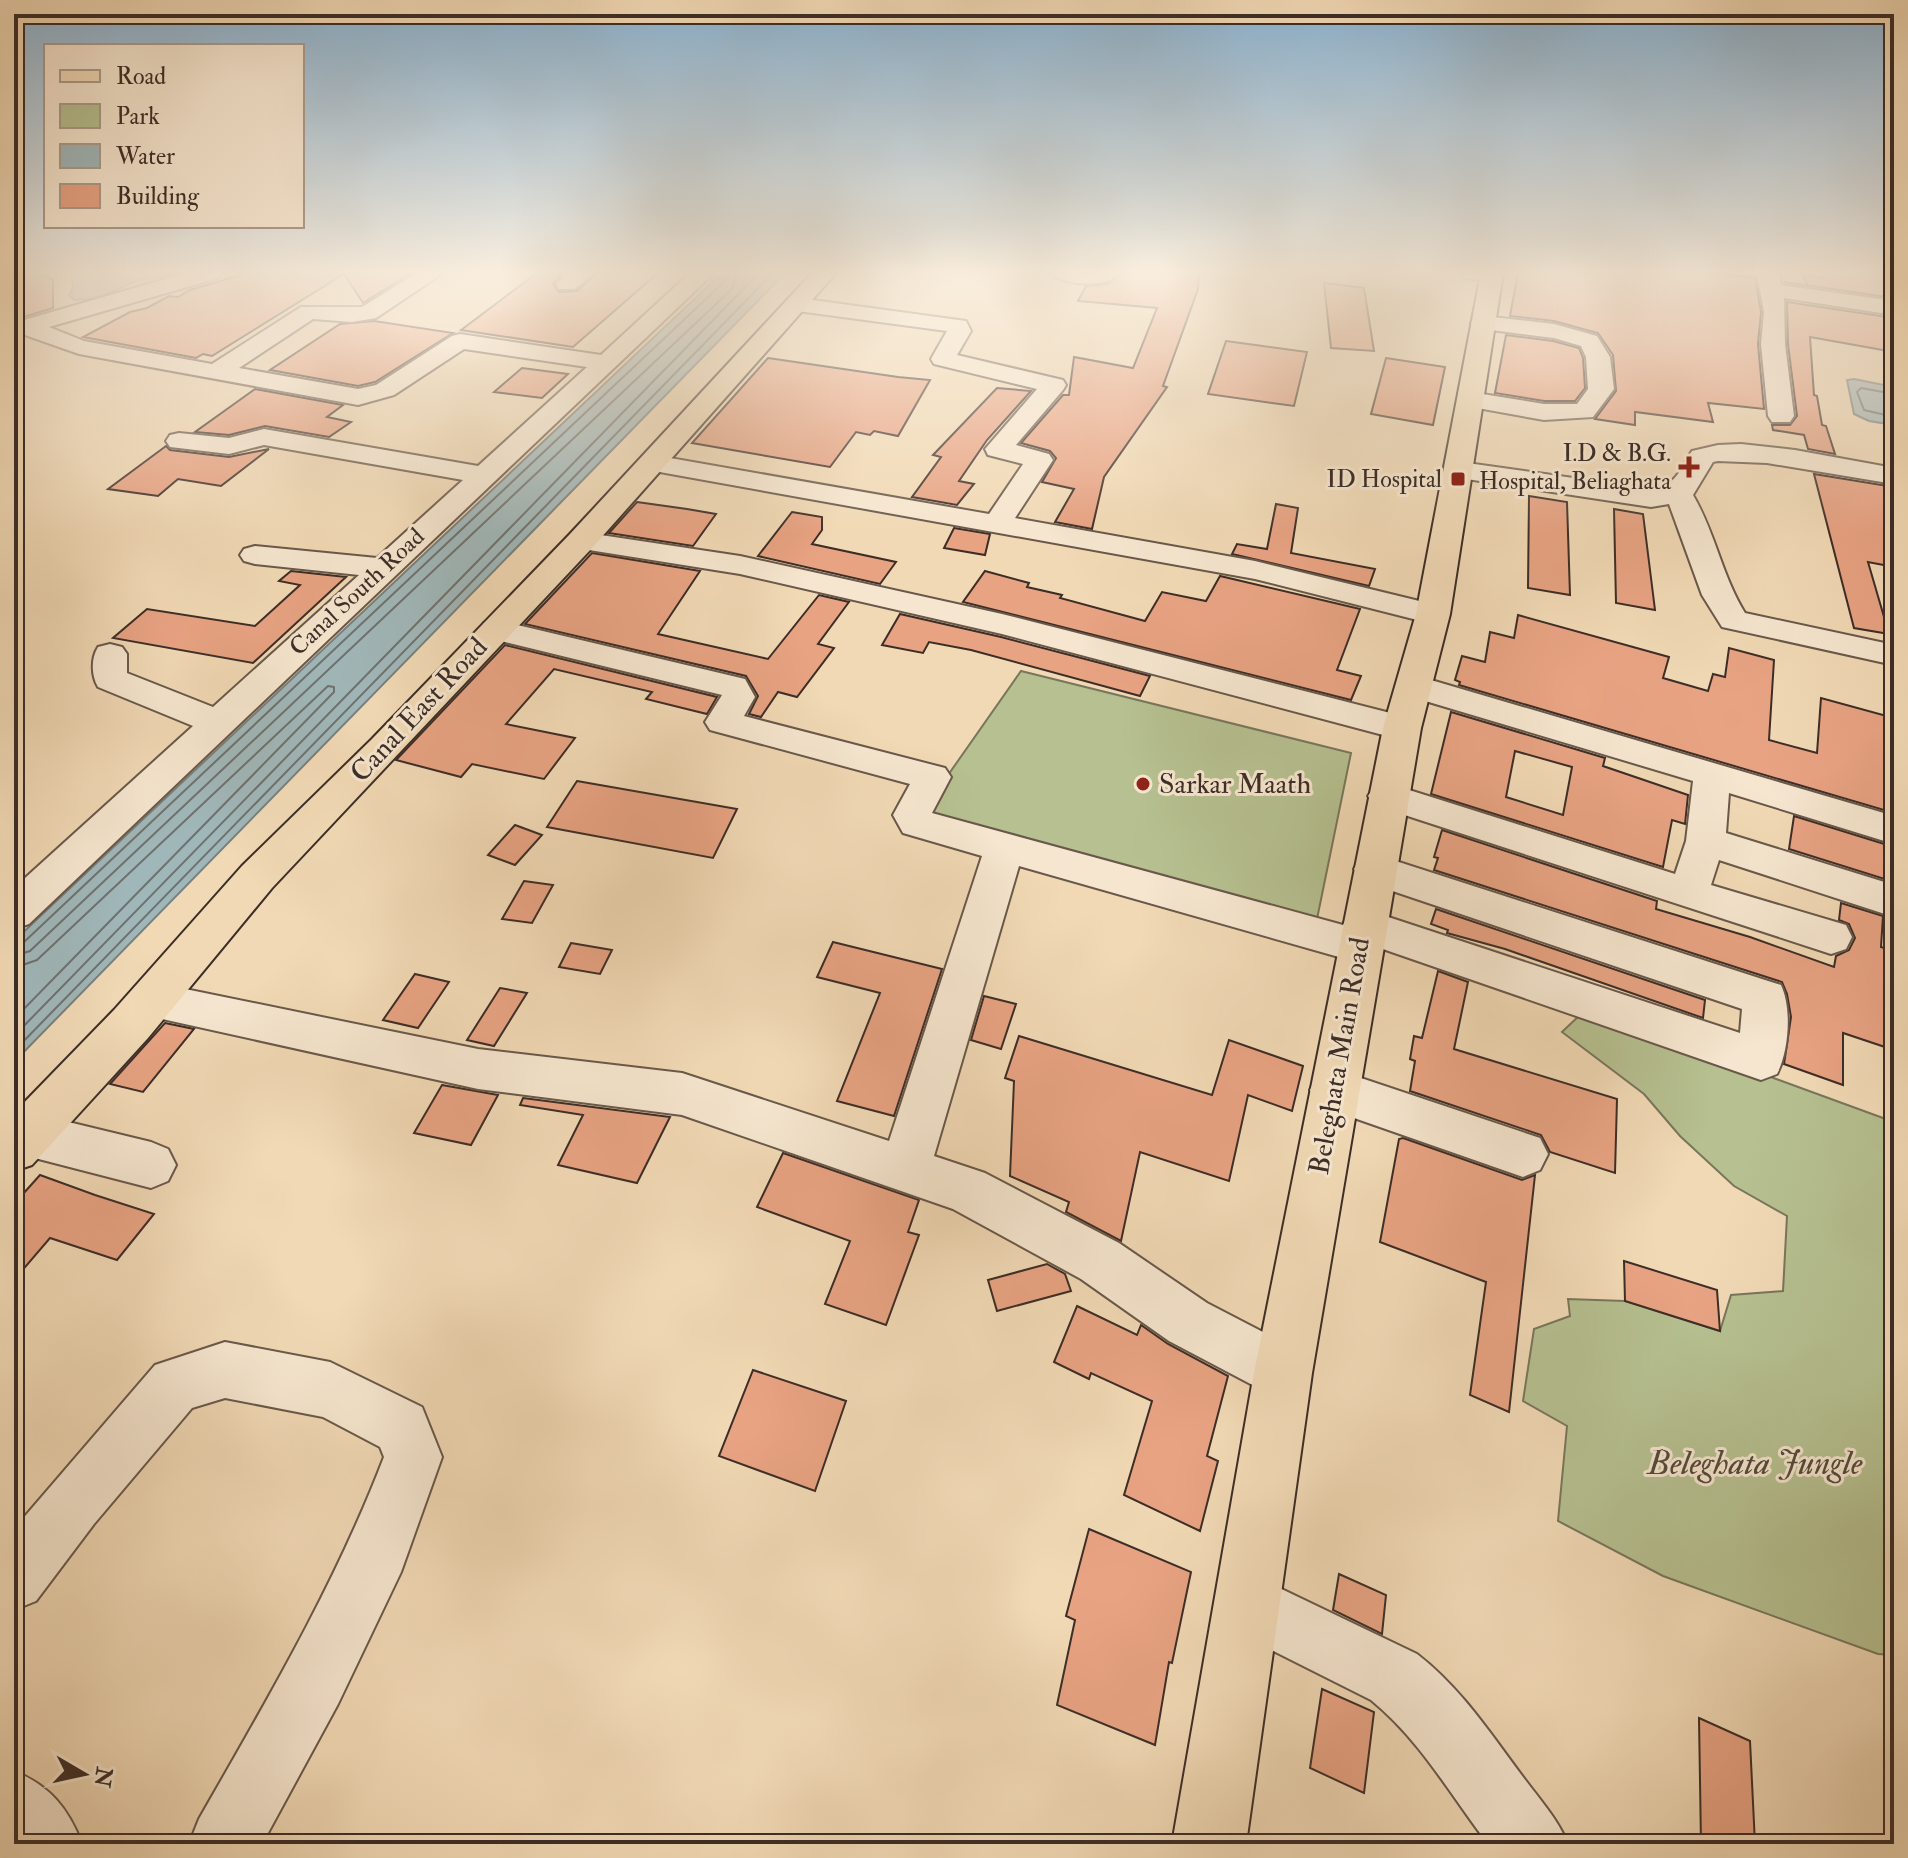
<svg xmlns="http://www.w3.org/2000/svg" width="1908" height="1858" font-family="'IM FELL Double Pica',serif">
  <style>
    .green { fill: #b6c090; stroke: #79765c; stroke-width: 2 }
    .water { fill: #a0b7b9; stroke: #78807f; stroke-width: 2 }
    .lines { fill: none; stroke-linecap: round; stroke-linejoin: round }
    .shore { stroke: #6e7270; stroke-width: 2 }
    .building { fill: #e8a383; stroke: #3c2d27; stroke-width: 2; fill-rule: evenodd }
    .minor-casing { stroke: #69584a; stroke-width: 4 }
    .major-casing { stroke: #3c2d27; stroke-width: 4 }
    .minor { fill: #f6e6cf; fill-rule: evenodd }
    .major { fill: #f1d9b5; fill-rule: evenodd }
    .poi-dot { fill: #8f2418; stroke: #f6e6cf; stroke-width: 3 }
    .labels { text-anchor: middle; dominant-baseline: central; stroke-width: 6; stroke-linejoin: round; paint-order: stroke }
    .far-poi-label { font-size: 24px; fill: #3c2d27; stroke: #f6e6cf; text-anchor: end }
    .far-street-label { font-size: 24px; fill: #3c2d27; stroke: #f6e6cf }
    .street-label { font-size: 28px; fill: #3c2d27; stroke: #f6e6cf }
    .poi-label { font-size: 28px; fill: #3c2d27; stroke: #f6e6cf; text-anchor: start }
    .near-park-label { font-size: 34px; font-style: italic; fill: #544a3c; stroke: #f6e6cf }
  </style>
  <rect width="100%" height="100%" fill="#f1d9b5"/>
  <filter id="stains"><feTurbulence type="fractalNoise" baseFrequency=".0025" numOctaves="4"/><feColorMatrix values="0 0 0 0 .2 0 0 0 0 .09 0 0 0 0 .02 0 0 0 .5 -.17"/></filter>
  <radialGradient id="worn" r=".72"><stop offset=".6" stop-color="#630" stop-opacity="0"/><stop offset="1" stop-color="#630" stop-opacity=".3"/></radialGradient>
  <g class="green">
    <polygon points="1021,671 1351,753 1317,919 920,815"/>
    <polygon points="1581,1014 1760,1073 1894,1122 1894,1655 1878,1654 1663,1576 1558,1521 1567,1426 1523,1401 1534,1329 1570,1316 1568,1299 1625,1301 1720,1331 1731,1295 1783,1291 1787,1216 1734,1186 1680,1136 1644,1094 1562,1032"/>
  </g>
  <g class="water">
    <polygon points="71,273 182,273 139,280 95,299 75,300 69,296 73,287"/>
    <polygon points="722,273 785,273 14,1062 14,941"/>
    <polygon points="1854,379 1894,387 1894,425 1869,421 1854,414 1847,380"/>
  </g>
  <g class="lines">
    <g class="shore">
      <polyline points="1894,394 1861,388 1857,392 1864,410 1894,417"/>
      <polyline points="14,946 23,943 724,282 727,273"/>
      <polyline points="14,956 30,951 732,289 737,273"/>
      <polyline points="14,968 37,960 328,686 334,687 334,692 14,1019"/>
      <polyline points="14,1036 759,273"/>
      <polyline points="14,1051 773,273"/>
    </g>
  </g>
  <g class="building">
    <polygon points="14,273 38,273 53,280 53,308 14,320"/>
    <polygon points="248,273 411,273 363,303 344,274 212,356 203,354 196,358 83,337 130,312 147,308 169,296 178,297 190,290"/>
    <polygon points="537,273 563,273 553,284 559,292 577,291 597,273 658,273 573,347 461,330"/>
    <polygon points="1123,273 1199,273 1198,289 1163,386 1167,387 1104,477 1092,529 1055,522 1074,489 1042,482 1056,458 1050,451 1021,443 1063,395 1069,395 1074,357 1133,368 1157,308 1078,301 1086,286 1107,284"/>
    <polygon points="1518,273 1719,273 1755,278 1761,312 1758,344 1764,409 1708,403 1713,422 1635,412 1635,425 1595,419 1616,391 1613,355 1598,333 1554,321 1510,316"/>
    <polygon points="1822,273 1894,273 1894,298 1784,282 1808,286 1803,275 1824,278"/>
    <polygon points="1324,283 1364,288 1374,351 1331,348"/>
    <polygon points="1787,302 1894,318 1894,352 1810,337 1814,395 1817,396 1822,425 1826,426 1835,454 1808,449 1804,435 1773,430 1772,425 1790,425 1797,416 1788,344"/>
    <polygon points="374,321 453,333 375,382 358,386 270,370 340,324"/>
    <polygon points="1506,335 1553,341 1579,348 1583,358 1585,388 1575,401 1544,401 1495,393"/>
    <polygon points="1226,341 1307,352 1294,406 1208,394"/>
    <polygon points="768,358 898,377 930,380 898,436 874,431 870,435 856,432 830,467 692,443"/>
    <polygon points="1386,358 1445,367 1433,425 1371,414"/>
    <polygon points="522,368 568,374 542,398 494,392"/>
    <polygon points="997,388 1031,391 987,440 959,481 974,484 957,505 912,497 941,457 933,455"/>
    <polygon points="255,389 343,405 327,417 351,422 329,437 265,426 229,435 195,432"/>
    <polygon points="166,446 170,450 229,457 269,449 221,486 178,479 158,496 108,489"/>
    <polygon points="1814,474 1894,487 1894,567 1868,562 1889,634 1854,628"/>
    <polygon points="1529,496 1567,502 1570,595 1528,588"/>
    <polygon points="637,502 687,509 716,514 693,546 609,533"/>
    <polygon points="1276,504 1298,508 1291,553 1375,569 1369,586 1232,554 1237,544 1267,549"/>
    <polygon points="1614,509 1643,514 1655,610 1616,603"/>
    <polygon points="792,512 822,517 822,530 812,544 896,562 880,584 758,556"/>
    <polygon points="954,528 990,534 985,555 944,548"/>
    <polygon points="592,553 700,571 658,634 768,659 819,595 849,602 818,644 834,648 797,697 778,692 761,717 749,714 758,696 746,676 525,624"/>
    <polygon points="291,571 346,577 253,663 113,638 147,609 255,626 300,585 279,581"/>
    <polygon points="985,571 1029,583 1027,587 1062,595 1060,598 1145,621 1162,592 1206,601 1220,576 1360,609 1337,670 1361,676 1351,700 963,602"/>
    <polygon points="900,614 1001,637 1150,676 1140,696 971,650 929,642 923,653 882,645"/>
    <polygon points="1518,615 1669,657 1663,678 1708,691 1713,674 1725,677 1729,648 1774,660 1769,740 1817,753 1821,698 1894,718 1894,813 1459,685 1460,682 1455,680 1462,656 1485,662 1490,632 1514,638"/>
    <polygon points="505,645 717,697 707,714 646,699 652,692 554,669 506,724 575,738 544,779 472,764 461,777 396,760"/>
    <path d="M1451,712L1605,758L1603,766L1688,795L1685,824L1672,820L1663,867L1431,794ZM1515,751L1572,767L1563,815L1506,797Z"/>
    <polygon points="577,781 737,809 713,858 547,827"/>
    <polygon points="1794,816 1894,847 1894,882 1789,849"/>
    <polygon points="515,825 542,835 515,865 488,855"/>
    <polygon points="1442,830 1657,901 1656,909 1750,937 1834,967 1836,956 1849,950 1855,938 1849,924 1839,920 1841,903 1883,916 1881,947 1894,951 1894,1050 1843,1033 1843,1085 1784,1064 1791,1017 1787,994 1782,982 1434,870 1438,858 1434,857"/>
    <polygon points="524,881 553,885 532,923 502,919"/>
    <polygon points="1436,909 1705,1000 1703,1018 1505,949 1447,933 1448,930 1431,924"/>
    <polygon points="833,942 942,969 894,1116 837,1101 880,993 817,977"/>
    <polygon points="571,943 612,950 600,974 559,967"/>
    <polygon points="1438,971 1468,982 1454,1049 1617,1099 1615,1173 1550,1152 1541,1135 1410,1091 1415,1061 1410,1059 1414,1036 1422,1038"/>
    <polygon points="415,974 449,982 418,1028 383,1020"/>
    <polygon points="500,988 527,993 494,1046 467,1040"/>
    <polygon points="984,996 1016,1004 1001,1049 971,1040"/>
    <polygon points="165,1023 194,1029 143,1092 110,1084"/>
    <polygon points="1019,1036 1212,1095 1229,1040 1303,1066 1292,1111 1248,1095 1229,1181 1140,1152 1121,1241 1066,1212 1069,1202 1010,1176 1014,1081 1005,1078"/>
    <polygon points="442,1085 498,1095 471,1145 414,1133"/>
    <polygon points="523,1098 670,1117 637,1183 558,1165 583,1115 520,1105"/>
    <polygon points="1403,1138 1522,1180 1535,1175 1509,1412 1470,1395 1486,1282 1380,1242 1399,1139"/>
    <polygon points="783,1153 919,1200 908,1232 919,1235 886,1325 825,1304 850,1241 757,1207"/>
    <polygon points="40,1175 95,1195 154,1214 117,1260 50,1238 14,1280 14,1204"/>
    <polygon points="1624,1261 1717,1290 1720,1331 1625,1301"/>
    <polygon points="1047,1264 1065,1274 1071,1291 997,1311 988,1280"/>
    <polygon points="1077,1306 1137,1335 1141,1325 1168,1344 1228,1376 1207,1456 1218,1461 1200,1531 1124,1495 1152,1401 1091,1373 1089,1379 1054,1362"/>
    <polygon points="753,1370 846,1401 815,1491 719,1456"/>
    <polygon points="1089,1529 1191,1572 1172,1663 1169,1662 1155,1745 1057,1705 1075,1620 1066,1616"/>
    <polygon points="1339,1574 1386,1595 1382,1634 1333,1610"/>
    <polygon points="1322,1689 1374,1712 1364,1793 1310,1768"/>
    <polygon points="1699,1718 1750,1741 1755,1844 1701,1844"/>
  </g>
  <g class="lines">
    <g class="minor-casing">
      <g id="minor">
        <path d="M186,273H221L218,278L49,327L84,341L212,364L301,307H362L417,273H443L376,318L352,322L313,319L239,368L358,389L376,385L452,336L460,334L601,355L690,273H714L29,924L14,929V888L193,726L98,687C91,675 91,658 98,647L110,644L122,647L127,654V673L213,707L359,575L255,564L244,561L240,555L244,549L255,546L377,558L463,480L264,445L229,454L170,447L166,441L170,435L179,433L229,438L264,429L478,466L587,367L464,349L394,395L358,405L79,354L25,335L14,337V323Z"/>
        <polygon points="568,273 594,273 575,289 559,289 556,284"/>
        <path d="M1051,273H1120C1107,288 1064,286 1051,273Z"/>
        <polygon points="1462,273 1501,273 1503,276 1492,282 1465,278"/>
        <polygon points="1757,273 1779,273 1781,285 1894,301 1894,315 1784,298 1785,344 1794,416 1790,422 1772,422 1768,416 1761,344 1764,312"/>
        <polygon points="798,298 966,321 971,331 957,355 1063,380 1066,385 1063,390 1016,445 1049,454 1053,460 1015,518 1255,561 1444,607 1449,614 1444,621 1433,624 1255,579 643,469 639,463 643,457 653,455 989,514 1023,464 988,455 985,449 1037,389 934,364 931,359 947,331 790,310 787,305"/>
        <polygon points="1483,316 1554,324 1597,336 1610,357 1614,389 1593,417 1544,420 1461,405 1457,400 1461,395 1470,392 1544,404 1577,404 1588,389 1586,357 1581,346 1554,338 1475,328 1471,323 1475,318"/>
        <path d="M1741,444L1795,450L1894,468V484L1767,463L1718,461L1713,462L1693,495C1715,532 1722,576 1745,613L1894,645V665L1722,627L1702,595L1669,504L1651,507L1460,478L1450,476L1446,470L1450,464L1460,462L1651,489C1677,486 1679,470 1692,451L1718,445Z"/>
        <polygon points="581,532 740,556 1002,614 1402,716 1415,720 1420,728 1415,736 1402,740 1002,634 740,574 570,547 566,541 570,535"/>
        <path d="M496,620L745,679L755,697L744,716L945,768L951,777L932,813L1343,925L1349,913L1364,909L1740,1033L1742,1009L1360,880L1354,869L1360,858L1374,854L1765,980L1781,985C1792,1008 1789,1051 1777,1074L1761,1080L1380,948L1375,958L1360,963L1019,866L934,1156L985,1173L1119,1243L1207,1303L1303,1353L1311,1373L1303,1393L1283,1401L1169,1341L1081,1279L953,1209L682,1115L478,1089L135,1013L129,1000L135,987L151,982L478,1049L682,1073L889,1141L982,856L903,833L893,815L910,784L710,730L705,722L722,695L484,637L480,630L484,623Z"/>
        <polygon points="1414,675 1894,816 1894,844 1729,793 1726,833 1894,885 1894,917 1719,860 1711,885 1846,925 1852,937 1846,949 1831,954 1374,805 1368,796 1374,787 1387,783 1675,874 1686,841 1693,781 1402,694 1397,686 1402,678"/>
        <polygon points="1334,1069 1540,1138 1548,1154 1540,1170 1523,1177 1317,1105 1310,1090 1317,1075"/>
        <polygon points="27,1112 151,1142 168,1149 176,1165 168,1181 151,1188 27,1156 14,1151 14,1117"/>
        <path d="M225,1342L330,1362L422,1407L442,1457L401,1572L338,1704L262,1844H189L199,1819C267,1700 335,1585 384,1457L380,1447L323,1417L225,1398L192,1408L94,1524L36,1601L14,1610V1529L155,1365Z"/>
        <path d="M1246,1572L1417,1654C1461,1688 1490,1733 1523,1777C1540,1800 1557,1818 1568,1844H1488C1450,1794 1420,1740 1371,1700L1224,1626L1214,1604L1224,1582Z"/>
        <path d="M14,1771C50,1786 68,1808 82,1844H14Z"/>
      </g>
    </g>
    <g class="major-casing">
      <g id="major">
        <polygon points="812,273 836,273 592,548 272,888 148,1038 32,1165 14,1171 14,1113 114,1010 242,866 372,739 570,534"/>
        <polygon points="1481,273 1503,273 1450,614 1421,728 1312,1373 1246,1844 1172,1844 1254,1373 1383,728 1416,614"/>
      </g>
    </g>
    <use href="#minor" class="minor"/>
    <use href="#major" class="major"/>
  </g>
  <linearGradient id="sky" x2="0" y2="1"><stop stop-color="#8bb5d5"/><stop offset="0.51" stop-color="#f9eede"/><stop offset="1" stop-color="#f9eede" stop-opacity="0"/></linearGradient>
  <rect width="1908" height="533" fill="url(#sky)"/>
  <g class="poi-dot">
    <path d="M1685 455h8v8h8v8h-8v8h-8v-8h-8v-8h8z"/>
    <rect x="1450" y="471" width="16" height="16" rx="4"/>
    <circle cx="1143" cy="784" r="8"/>
  </g>
  <g class="labels">
    <g class="far-poi-label">
      <text x="1671" y="453">I.D &amp; B.G.<tspan x="1671" dy="28">Hospital, Beliaghata</tspan></text>
      <text x="1442" y="479">ID Hospital</text>
    </g>
    <g class="far-street-label">
      <text transform="translate(357 592) rotate(-43)">Canal South Road</text>
    </g>
    <g class="street-label">
      <text transform="translate(419 710) rotate(-47)">Canal East Road</text>
      <text transform="translate(1340 1056) rotate(-80)">Beleghata Main Road</text>
    </g>
    <g class="poi-label">
      <text x="1159" y="784">Sarkar Maath</text>
    </g>
    <g class="near-park-label">
      <text x="1755" y="1463">Beleghata Jungle</text>
    </g>
  </g>
  <rect width="1908" height="1858" fill="none" stroke="#f1d9b5" stroke-width="48"/>
  <rect x="16" y="16" width="1876" height="1826" fill="none" stroke="#3c2d27" stroke-width="4"/>
  <rect x="24" y="24" width="1860" height="1810" fill="none" stroke="#3c2d27" stroke-width="2"/>
  <rect x="44" y="44" width="260" height="184" fill="#f6e6cf" stroke="#ac9c8c" stroke-width="2"/>
  <rect x="60" y="70" width="40" height="12" fill="#f1d9b5" stroke="#ac9c8c" stroke-width="2"/>
  <text x="116" y="84" font-size="24" fill="#3c2d27">Road</text>
  <rect x="60" y="104" width="40" height="24" fill="#b6c090" stroke="#ac9c8c" stroke-width="2"/>
  <text x="116" y="124" font-size="24" fill="#3c2d27">Park</text>
  <rect x="60" y="144" width="40" height="24" fill="#a0b7b9" stroke="#ac9c8c" stroke-width="2"/>
  <text x="116" y="164" font-size="24" fill="#3c2d27">Water</text>
  <rect x="60" y="184" width="40" height="24" fill="#e8a383" stroke="#ac9c8c" stroke-width="2"/>
  <text x="116" y="204" font-size="24" fill="#3c2d27">Building</text>
  <g transform="translate(84 1774) rotate(99)" stroke="#f6e6cf" stroke-width="6" paint-order="stroke">
  <path d="M0-6L14 30L0 20L-14 30Z" fill="#3c2d27"/>
  <text y="-12" font-size="22" font-weight="bold" text-anchor="middle" fill="#3c2d27">N</text>
  </g>
  <rect width="100%" height="100%" filter="url(#stains)"/>
  <rect width="100%" height="100%" fill="url(#worn)"/>
</svg>
